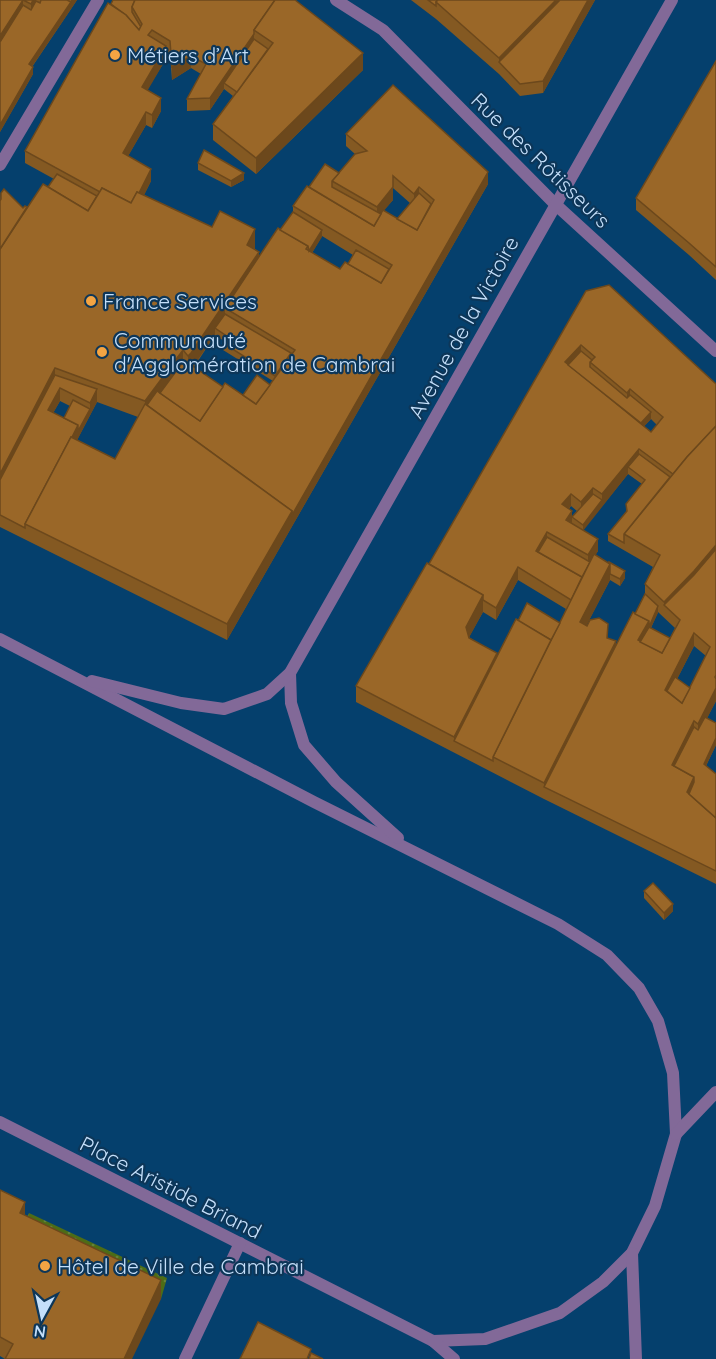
<svg xmlns="http://www.w3.org/2000/svg" width="716" height="1359" font-family="Quicksand,sans-serif">
  <style>
    .grass { fill: url(#grass-dots) }
    .lines { fill: none; stroke-linecap: round; stroke-linejoin: round }
    .street { stroke: #826998; stroke-width: 12 }
    .wall { fill: #845922; fill-rule: evenodd }
    .shaded-wall { fill: #6c481c }
    .building { fill: #9a6728; stroke: #6c481c; stroke-width: 1.5; fill-rule: evenodd }
    .poi-dot { fill: #f3a443; stroke: #0d3658; stroke-width: 2 }
    .labels { text-anchor: middle; dominant-baseline: central; stroke-width: 4.5; stroke-linejoin: round; paint-order: stroke }
    .poi-label { font-size: 21px; fill: #c4dffa; stroke: #0d3658; text-anchor: start }
    .street-label { font-size: 21px; fill: #c4dffa; stroke: #0d3658 }
  </style>
  <defs>
    <pattern id="grass-dots" width="8" height="8" patternUnits="userSpaceOnUse" patternTransform="scale(1.5)"><rect width="8" height="8" fill="#4d6c16"/><path d="M2 2h.1M6 6h.1" fill="none" stroke="#658139" stroke-width="1.8" stroke-linecap="round"/></pattern>
  </defs>
  <rect width="100%" height="100%" fill="#05406d"/>
  <polygon class="grass" points="29,1213 167,1278 161,1299 20,1232"/>
  <g class="lines">
    <g class="street">
      <polyline points="336,0 383,30 555,204 716,351"/>
      <polyline points="0,165 98,0"/>
      <polyline points="0,639 314,802 558,924 607,955 639,988 658,1021 673,1073 676,1134 655,1206 632,1253 603,1282 560,1313 485,1339 433,1341 0,1122"/>
      <polyline points="290,673 291,703 304,745 336,782 398,838"/>
      <polyline points="92,681 181,703 224,709 267,694 290,673 672,0"/>
      <polyline points="676,1134 716,1092"/>
      <polyline points="632,1253 636,1359"/>
      <polyline points="433,1341 454,1359"/>
      <polyline points="185,1359 240,1243"/>
    </g>
  </g>
  <g class="wall">
    <polygon points="0,0 77,0 71,9 32,67 33,74 0,132"/>
    <path d="M295,0L363,70L256,174L213,140V124L233,96L224,89L210,110L187,111V99L201,74L191,68L172,80L170,54L166,51V59L147,90L161,111L152,128L146,125L128,156L151,181L144,195L255,248V249L259,257L280,230L293,212V206L309,187L339,173L355,154L346,146V134L488,184L227,640L0,527V201L1,193L23,208L27,207L48,187L54,179L25,163V151L111,4ZM393,188L410,203L397,219L384,210L393,200ZM322,236L353,255L348,264L340,269L312,253ZM215,335L224,341L223,343V350L273,381L270,385L243,395L223,387L194,367ZM60,401L70,406L64,418L53,413ZM97,402L138,417L115,459L77,440Z"/>
    <polygon points="411,0 595,0 543,93 520,96 499,74 436,19"/>
    <polygon points="716,61 716,280 689,255 636,210 636,198"/>
    <polygon points="198,163 244,180 231,187 198,170"/>
    <path d="M586,291L716,384V701L707,718L716,745L706,766L716,774V884L544,799L356,702V686L429,564ZM651,419L657,425L651,432L644,426ZM628,474L642,484L626,504V512L608,534V541L653,567L645,584V594L635,614L616,646L586,626L610,580L620,586L625,578L595,555L598,551L583,530ZM571,506L577,511L572,517V523V511L569,509ZM518,580L566,609L560,623L518,621L497,657L469,637L483,612L496,620ZM658,612L675,628L670,638L651,628ZM694,646L706,656L690,688L677,679Z"/>
    <polygon points="644,891 673,911 664,920 644,898"/>
    <polygon points="0,1190 25,1215 161,1299 5,1359 0,1356"/>
  </g>
  <g class="shaded-wall">
    <polygon points="23,0 23,12 0,49 0,36"/>
    <polygon points="33,0 36,0 36,8 31,16 31,4"/>
    <polygon points="71,0 77,0 71,9 29,71 29,64 71,2"/>
    <polygon points="556,0 571,0 499,62 499,58"/>
    <polygon points="588,0 595,0 543,93 543,81"/>
    <polygon points="254,34 254,46 224,83 224,89 210,110 210,98"/>
    <polygon points="166,46 166,59 142,100 142,87"/>
    <polygon points="363,53 363,70 256,174 256,158"/>
    <polygon points="191,56 191,68 172,80 172,67"/>
    <polygon points="33,67 33,74 0,132 0,125"/>
    <polygon points="161,98 161,111 152,128 152,115"/>
    <polygon points="146,112 146,125 123,165 123,153"/>
    <polygon points="151,169 151,181 131,222 131,209"/>
    <polygon points="488,172 488,184 227,640 227,624"/>
    <polygon points="244,173 244,180 231,187 231,181"/>
    <polygon points="393,176 393,200 377,219 377,207"/>
    <polygon points="419,187 419,199 414,207 414,194"/>
    <polygon points="255,229 255,248 247,264 247,245"/>
    <polygon points="322,230 322,237 308,259 308,252"/>
    <polygon points="259,252 259,270 225,308 225,320 215,328 215,335 188,374 188,356"/>
    <polygon points="581,345 581,358 565,368 565,362"/>
    <polygon points="183,350 183,369 145,420 145,401"/>
    <polygon points="291,353 291,360 275,382 275,376"/>
    <polygon points="55,368 55,387 0,492 0,474"/>
    <polygon points="60,388 60,401 48,422 48,410"/>
    <polygon points="97,389 97,402 32,527 26,525 78,425 90,409 90,403"/>
    <polygon points="630,389 630,402 627,405 627,393"/>
    <polygon points="651,412 651,419 638,433 638,427"/>
    <polygon points="639,449 639,461 628,467 628,474 602,507 602,494"/>
    <polygon points="593,488 593,500 581,514 581,502"/>
    <polygon points="571,494 571,506 562,516 562,504"/>
    <polygon points="602,500 602,507 583,531 583,525"/>
    <polygon points="572,511 572,523 566,520"/>
    <polygon points="547,532 547,544 539,558 536,551"/>
    <polygon points="598,539 598,551 588,568 588,555"/>
    <polygon points="716,545 716,562 664,605 664,618 664,602"/>
    <polygon points="610,564 610,580 580,638 580,622"/>
    <polygon points="518,567 518,580 496,620 496,608"/>
    <polygon points="625,571 625,578 620,586 620,579"/>
    <polygon points="483,595 483,612 466,643 466,627"/>
    <polygon points="658,606 658,613 641,648 638,640 649,621"/>
    <polygon points="694,633 694,646 668,697 665,690"/>
    <polygon points="616,641 616,658 544,787 544,799 544,783"/>
    <polygon points="497,653 497,669 454,741 454,737"/>
    <polygon points="716,688 716,701 698,736 698,724"/>
    <polygon points="694,721 694,733 672,770 672,765"/>
    <polygon points="716,738 716,745 704,770 704,764"/>
    <polygon points="694,777 694,789 687,797 687,792"/>
    <polygon points="673,904 673,911 664,920 664,913"/>
    <polygon points="25,1202 25,1221 20,1213"/>
    <polygon points="161,1280 161,1299 132,1359 124,1359"/>
  </g>
  <g class="building">
    <polygon points="0,0 23,0 0,36"/>
    <polygon points="23,0 33,0 31,4"/>
    <polygon points="41,0 67,0 71,2 29,64 33,67 0,125 0,42 23,5 31,10 36,1 40,3"/>
    <polygon points="113,0 135,0 132,7 132,12 141,27 139,30 126,15 111,4"/>
    <polygon points="135,0 275,0 254,30 254,34 210,98 187,99 206,64 191,56 172,67 170,41 152,30 148,35 166,46 142,87 161,98 152,115 146,112 123,153 151,169 139,193 137,192 131,203 102,188 100,192 25,151 108,3 126,15 139,30 142,24 132,7"/>
    <polygon points="275,0 295,0 363,53 256,158 213,124 273,43 254,30"/>
    <polygon points="428,0 438,0 436,2 436,6"/>
    <polygon points="438,0 556,0 499,58 436,2"/>
    <polygon points="560,0 588,0 543,81 520,84 499,62"/>
    <polygon points="254,39 268,49 237,92 224,83"/>
    <polygon points="716,61 716,267 689,243 636,198"/>
    <polygon points="393,85 488,172 292,515 292,511 147,405 157,391 200,421 225,383 256,404 295,350 225,308 278,228 308,246 306,249 340,269 345,262 381,283 392,265 293,206 307,186 374,226 383,210 417,230 434,200 419,187 414,194 393,176 393,187 377,207 332,181 355,154 367,151 346,134"/>
    <polygon points="204,150 244,173 231,181 198,163"/>
    <polygon points="325,164 339,173 332,181 332,187 381,214 374,226 309,187"/>
    <polygon points="57,174 97,196 88,211 48,187"/>
    <polygon points="43,184 88,211 102,188 131,203 137,192 212,227 220,211 255,229 247,245 259,252 191,353 188,356 183,350 145,401 55,368 0,474 0,249"/>
    <polygon points="4,189 23,208 25,206 27,207 0,249 0,201 1,199 1,193"/>
    <polygon points="419,193 431,204 417,230 397,219"/>
    <polygon points="293,212 322,230 309,251 308,246 280,230"/>
    <polygon points="356,250 389,269 381,283 348,264"/>
    <path d="M609,285L716,384V426L687,457L673,474L639,449L602,494L593,488L581,502L571,494L562,504L572,511L566,520L598,539L588,555L547,532L536,551L582,577L571,600L518,567L496,608L483,600V595L429,564L586,291ZM581,345L595,357L590,362L627,393L630,389L663,417L651,432L565,362Z"/>
    <polygon points="225,314 291,353 275,376 223,343 228,337 215,328"/>
    <polygon points="581,351 592,360 590,362 590,367 627,398 630,395 651,412 641,423 568,365"/>
    <polygon points="183,362 188,367 191,365 223,387 200,421 160,393"/>
    <polygon points="55,375 97,389 90,403 60,388 48,410 78,425 72,437 71,437 25,524 25,528 0,515 0,480"/>
    <polygon points="257,375 270,385 256,404 243,395"/>
    <polygon points="73,400 90,409 78,431 78,425 64,418"/>
    <polygon points="145,404 292,511 227,624 25,524 71,437 115,459"/>
    <polygon points="716,426 716,545 694,571 664,602 645,584 660,555 624,534 687,457"/>
    <polygon points="639,454 670,477 624,534 624,543 608,534 627,511 626,504 645,480 628,467"/>
    <polygon points="593,494 602,500 583,525 572,517"/>
    <polygon points="547,537 590,562 582,577 538,552"/>
    <path d="M716,549V675L715,677L716,679V688L698,724L694,721L672,765L694,777L687,792L716,818V871L544,787L633,612L649,621L638,640L662,653L680,620L664,605L694,575ZM694,633L710,647L682,703L665,690Z"/>
    <polygon points="594,554 610,564 580,622 587,626 590,620 599,618 608,624 607,638 616,641 544,783 493,757"/>
    <polygon points="609,562 625,571 620,579 610,574 610,564 609,563"/>
    <polygon points="427,563 483,595 466,627 469,638 497,653 454,737 356,686"/>
    <polygon points="645,594 658,606 649,627 649,621 635,614"/>
    <polygon points="527,603 560,623 551,640 518,621"/>
    <polygon points="516,619 551,640 493,757 493,761 454,741"/>
    <polygon points="649,627 670,638 662,653 640,642"/>
    <polygon points="675,677 690,688 682,703 667,691"/>
    <polygon points="705,717 716,723 716,738 704,764 716,774 716,818 689,794 694,782 694,777 674,766 694,727 698,730"/>
    <polygon points="653,883 673,904 664,913 644,891"/>
    <polygon points="0,1190 25,1202 20,1213 161,1280 124,1359 5,1359 13,1344 0,1337"/>
    <polygon points="258,1322 311,1349 307,1359 240,1359"/>
    <polygon points="311,1353 323,1359 309,1359"/>
  </g>
  <g class="poi-dot">
    <circle cx="115" cy="55" r="6"/>
    <circle cx="91" cy="301" r="6"/>
    <circle cx="102" cy="352" r="6"/>
    <circle cx="45" cy="1266" r="6"/>
  </g>
  <g class="labels">
    <g class="poi-label">
      <text x="127" y="55">Métiers d’Art</text>
      <text x="103" y="301">France Services</text>
      <text x="114" y="340">Communauté<tspan x="114" dy="24">d'Agglomération de Cambrai</tspan></text>
      <text x="57" y="1266">Hôtel de Ville de Cambrai</text>
    </g>
    <g class="street-label">
      <text transform="translate(541 160) rotate(44)">Rue des Rôtisseurs</text>
      <text transform="translate(463 327) rotate(-61)">Avenue de la Victoire</text>
      <text transform="translate(171 1187) rotate(27)">Place Aristide Briand</text>
    </g>
  </g>
  <g transform="translate(42 1317) rotate(188)" stroke="#0d3658" stroke-width="4.5" paint-order="stroke">
  <path d="M0-4.5L10 22L0 15L-10 22Z" fill="#c4dffa"/>
  <text y="-9" font-size="16" font-weight="bold" text-anchor="middle" fill="#c4dffa">N</text>
  </g>
</svg>
